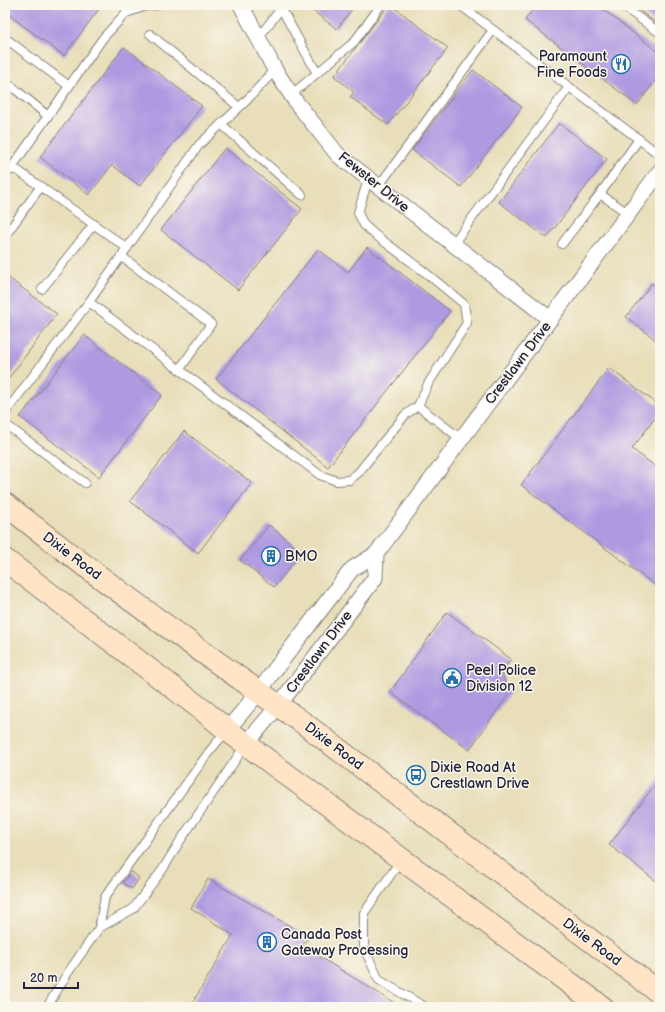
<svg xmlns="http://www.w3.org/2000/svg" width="665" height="1012" font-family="'Balsamiq Sans',sans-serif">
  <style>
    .building { fill: #ae9ae1 }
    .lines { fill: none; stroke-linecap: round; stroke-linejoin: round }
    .service-casing { stroke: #85807a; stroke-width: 10 }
    .minor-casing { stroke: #85807a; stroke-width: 17 }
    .secondary-casing { stroke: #85807a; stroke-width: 24 }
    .service { stroke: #fff; stroke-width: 8 }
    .minor { stroke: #fff; stroke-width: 15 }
    .secondary { stroke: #ffe4c6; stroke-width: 22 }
    .labels { text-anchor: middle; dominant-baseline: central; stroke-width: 3; stroke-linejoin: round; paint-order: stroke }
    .poi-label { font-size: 14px; fill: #22223b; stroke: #fbf7ec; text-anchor: start }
    .street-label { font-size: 14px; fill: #22223b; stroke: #fbf7ec }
  </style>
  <rect width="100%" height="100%" fill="#fbf7ec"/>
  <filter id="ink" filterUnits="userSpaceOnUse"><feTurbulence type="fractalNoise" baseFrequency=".025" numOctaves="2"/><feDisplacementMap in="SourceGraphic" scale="8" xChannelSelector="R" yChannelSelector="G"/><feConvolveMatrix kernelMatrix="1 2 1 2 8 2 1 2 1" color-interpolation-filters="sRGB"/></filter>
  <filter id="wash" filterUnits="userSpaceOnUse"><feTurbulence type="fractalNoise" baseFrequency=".012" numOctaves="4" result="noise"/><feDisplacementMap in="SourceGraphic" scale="16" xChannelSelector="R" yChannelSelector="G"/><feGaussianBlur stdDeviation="0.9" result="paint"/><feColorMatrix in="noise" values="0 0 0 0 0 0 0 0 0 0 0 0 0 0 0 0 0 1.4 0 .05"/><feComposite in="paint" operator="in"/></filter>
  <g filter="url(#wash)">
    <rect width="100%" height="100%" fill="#e8deb9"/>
    <g id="blocks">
      <g class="building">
        <polygon points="5,5 102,5 64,56 5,12"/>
        <polygon points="305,5 355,5 337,29"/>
        <polygon points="389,5 391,5 448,48 388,125 350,97 354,92 334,76"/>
        <polygon points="536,5 597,5 660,53 660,75 637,105 525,20"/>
        <polygon points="632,5 660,5 660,26"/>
        <polygon points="124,47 202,106 140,186 112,165 89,195 40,157"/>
        <polygon points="473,70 522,107 461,187 412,150"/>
        <polygon points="559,123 607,159 547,238 499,202"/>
        <polygon points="225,148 302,209 238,290 161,230"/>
        <polygon points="367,247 450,311 328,467 216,379 318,249 348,272"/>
        <polygon points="5,275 57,314 5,383"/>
        <polygon points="652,283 660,288 660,343 626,317"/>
        <polygon points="84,335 162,395 99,477 20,417"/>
        <polygon points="609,368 660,406 660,411 632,449 660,470 660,589 521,485"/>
        <polygon points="184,431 252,483 198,553 130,501"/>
        <polygon points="269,525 302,552 274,587 240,560"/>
        <polygon points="447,612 511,659 502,671 506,685 512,690 469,750 390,692"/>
        <polygon points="660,778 660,884 609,845"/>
        <polygon points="131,871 139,878 132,889 123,883"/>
        <polygon points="208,879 309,937 302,946 401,1007 190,1007 233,935 191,908"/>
      </g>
    </g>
  </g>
  <g filter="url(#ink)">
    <use href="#blocks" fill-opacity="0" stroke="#85807a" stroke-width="1"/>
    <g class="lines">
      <g class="service-casing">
        <g id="service">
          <polyline points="460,5 660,155"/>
          <polyline points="621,5 660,33"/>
          <polyline points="281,8 317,73"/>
          <polyline points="150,34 239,107"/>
          <polyline points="5,38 69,86"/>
          <polyline points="258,38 283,6"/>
          <polyline points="5,81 48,116"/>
          <polyline points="291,95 354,42 381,5"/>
          <polyline points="221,124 302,195"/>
          <polyline points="10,170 103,38 126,13 146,6 157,5"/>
          <polyline points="5,175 10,170 17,170 127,248 89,302 320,475 337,481 349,480 358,473 405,415 418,406 461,439"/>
          <polyline points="368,179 358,213 364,225 374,234 426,273 464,304 467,323 428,384 418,406"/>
          <polyline points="378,187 493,30"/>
          <polyline points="600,194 629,214"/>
          <polyline points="5,236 41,186"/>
          <polyline points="453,244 569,87"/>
          <polyline points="562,244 600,194 639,139"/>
          <polyline points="127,248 199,145 246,101 275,70"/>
          <polyline points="121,256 211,324 180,369"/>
          <polyline points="42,289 94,224"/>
          <polyline points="5,413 89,302"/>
          <polyline points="5,424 85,483"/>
          <polyline points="401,860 364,913 364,948 379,980 425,1007"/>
          <polyline points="99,928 133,909 163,869 180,841 230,768 246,744"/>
          <polyline points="47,1007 67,974 99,928 105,897 209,752 227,730"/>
        </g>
      </g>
      <g class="minor-casing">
        <g id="minor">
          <polyline points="241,5 275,70 296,102 338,155 550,319"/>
          <polyline points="227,730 259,692 273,672 352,569 376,554 660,171"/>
          <polyline points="246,744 278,706 375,578 376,554"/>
        </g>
      </g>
      <g class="secondary-casing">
        <g id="secondary">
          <path d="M5,504C101,580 201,652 302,722L660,993"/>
          <polyline points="5,560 204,711 227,730 278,768 602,1007"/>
        </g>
      </g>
      <use href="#service" class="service"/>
      <use href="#minor" class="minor"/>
      <use href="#secondary" class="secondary"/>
    </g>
  </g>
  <defs>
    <g id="restaurant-ring" transform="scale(1)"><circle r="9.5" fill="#fbf7ec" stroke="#1f6fb2" stroke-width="1.5"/><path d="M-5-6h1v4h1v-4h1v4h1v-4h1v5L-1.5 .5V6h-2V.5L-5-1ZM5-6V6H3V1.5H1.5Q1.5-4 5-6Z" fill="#1f6fb2"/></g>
    <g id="building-ring" transform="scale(1)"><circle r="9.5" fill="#fbf7ec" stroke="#1f6fb2" stroke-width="1.5"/><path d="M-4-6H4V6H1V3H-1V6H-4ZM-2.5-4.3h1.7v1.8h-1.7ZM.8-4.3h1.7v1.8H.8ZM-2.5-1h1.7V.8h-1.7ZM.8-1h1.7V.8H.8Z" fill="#1f6fb2"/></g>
    <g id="civic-ring" transform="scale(1)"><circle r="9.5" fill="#fbf7ec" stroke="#1f6fb2" stroke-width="1.5"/><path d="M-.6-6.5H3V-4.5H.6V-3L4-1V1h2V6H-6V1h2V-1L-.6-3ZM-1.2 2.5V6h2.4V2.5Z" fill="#1f6fb2"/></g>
    <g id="bus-ring" transform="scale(1)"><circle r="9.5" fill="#fbf7ec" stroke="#1f6fb2" stroke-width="1.5"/><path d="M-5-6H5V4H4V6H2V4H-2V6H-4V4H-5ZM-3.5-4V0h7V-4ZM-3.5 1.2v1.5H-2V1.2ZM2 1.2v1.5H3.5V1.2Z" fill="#1f6fb2"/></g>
  </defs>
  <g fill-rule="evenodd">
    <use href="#restaurant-ring" x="621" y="64"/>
    <use href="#building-ring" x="271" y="556"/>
    <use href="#civic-ring" x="452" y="678"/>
    <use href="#bus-ring" x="416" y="775"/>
    <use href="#building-ring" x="267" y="942"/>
  </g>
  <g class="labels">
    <g class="poi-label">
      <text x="607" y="56" text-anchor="end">Paramount<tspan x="607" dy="16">Fine Foods</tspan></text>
      <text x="285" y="556">BMO</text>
      <text x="466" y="670">Peel Police<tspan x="466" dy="16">Division 12</tspan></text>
      <text x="430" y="767">Dixie Road At<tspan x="430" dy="16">Crestlawn Drive</tspan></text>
      <text x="281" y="934">Canada Post<tspan x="281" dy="16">Gateway Processing</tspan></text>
    </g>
    <g class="street-label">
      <text transform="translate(374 182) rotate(39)">Fewster Drive</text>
      <text transform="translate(518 363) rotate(-53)">Crestlawn Drive</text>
      <text transform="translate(72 556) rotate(37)">Dixie Road</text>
      <text transform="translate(319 652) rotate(-53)">Crestlawn Drive</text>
      <text transform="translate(334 746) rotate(37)">Dixie Road</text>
      <text transform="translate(592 942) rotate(37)">Dixie Road</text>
    </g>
  </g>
  <rect width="665" height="1012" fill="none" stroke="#fbf7ec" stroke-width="20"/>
  <path d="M24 982v6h54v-6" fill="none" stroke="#22223b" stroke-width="2"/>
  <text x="30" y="982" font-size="12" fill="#22223b" stroke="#fbf7ec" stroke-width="3" paint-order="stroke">20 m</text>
</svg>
